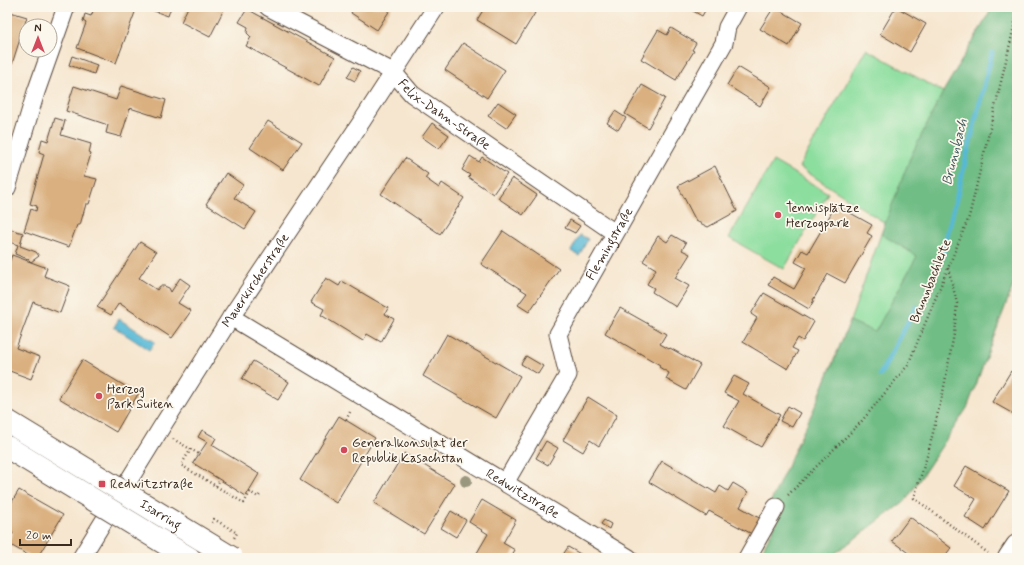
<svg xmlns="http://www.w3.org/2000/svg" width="1024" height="565" font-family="Mynerve,sans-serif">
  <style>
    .green { fill: #8cde9f; stroke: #64845e }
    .forest { fill: #71bd86; stroke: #567452 }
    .water { fill: #57b9d6; stroke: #49727a }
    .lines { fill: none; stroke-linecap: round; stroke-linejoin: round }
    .stream { stroke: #57b9d6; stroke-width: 5 }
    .building { fill: #dab080 }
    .minor-casing { stroke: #574639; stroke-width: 19 }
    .major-casing { stroke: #574639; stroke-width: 24 }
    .path { stroke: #574639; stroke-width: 2.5; stroke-dasharray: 1 3; stroke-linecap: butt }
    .minor { stroke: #fff; stroke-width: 17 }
    .major { stroke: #fff; stroke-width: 22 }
    .highway-bridge-casing { stroke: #574639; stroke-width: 24; stroke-linecap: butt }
    .highway-bridge { stroke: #fff; stroke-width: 22 }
    .tree { fill: #9a977f }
    .poi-dot { fill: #d1495b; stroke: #fbf7ec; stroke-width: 1.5 }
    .labels { text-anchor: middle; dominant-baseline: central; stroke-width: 3.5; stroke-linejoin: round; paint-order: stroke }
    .street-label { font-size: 13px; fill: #3b2a1e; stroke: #fbf7ec }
    .poi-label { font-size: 13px; fill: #3b2a1e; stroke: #fbf7ec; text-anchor: start }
    .water-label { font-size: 14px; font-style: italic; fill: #455c5e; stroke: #fbf7ec }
  </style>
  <rect width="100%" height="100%" fill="#fbf7ec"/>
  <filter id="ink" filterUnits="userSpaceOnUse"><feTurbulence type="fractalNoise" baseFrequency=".025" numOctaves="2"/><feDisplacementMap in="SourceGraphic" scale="8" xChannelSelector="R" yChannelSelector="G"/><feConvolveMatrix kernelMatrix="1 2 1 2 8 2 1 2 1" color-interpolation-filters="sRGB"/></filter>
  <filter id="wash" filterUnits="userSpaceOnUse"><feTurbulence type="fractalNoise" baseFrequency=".012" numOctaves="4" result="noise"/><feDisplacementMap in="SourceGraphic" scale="16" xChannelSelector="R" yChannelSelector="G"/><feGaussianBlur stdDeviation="0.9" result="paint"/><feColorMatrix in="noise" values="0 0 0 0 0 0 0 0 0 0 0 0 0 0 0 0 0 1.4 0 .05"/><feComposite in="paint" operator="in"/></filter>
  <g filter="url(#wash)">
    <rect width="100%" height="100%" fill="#f6e6cf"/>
    <g class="green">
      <polygon points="993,7 1017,7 1017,275 967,408 906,500 829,558 758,558 783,510 816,404 850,321 885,223 799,167 866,49 943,92"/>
      <polygon points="773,161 828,193 784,269 729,238"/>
    </g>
    <polygon class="forest" points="993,7 1017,7 1017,275 967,408 906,500 829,558 758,558 783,510 770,503 816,404 850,321 875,332 917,256 881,234 910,158 943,92"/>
    <g class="water">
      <polygon points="580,235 588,239 579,256 571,251"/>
      <polygon points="119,319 155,342 149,350 114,327"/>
    </g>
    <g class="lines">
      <g class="stream">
        <polyline points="942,256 992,53"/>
        <polyline points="880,375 916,307"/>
      </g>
    </g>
    <g id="blocks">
      <g class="building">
        <polygon points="95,7 137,7 116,63 77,48 86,23 83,21 85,14 91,16"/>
        <polygon points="143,7 171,7 168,16"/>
        <polygon points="188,7 225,7 210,37 181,22"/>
        <polygon points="354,7 392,7 377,30 351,13"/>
        <polygon points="485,7 535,7 532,11 535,13 516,44 477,20"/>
        <polygon points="686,7 707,7 702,16"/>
        <polygon points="774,7 802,23 789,46 760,29"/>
        <polygon points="896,7 926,24 910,52 880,34"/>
        <polygon points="247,9 335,57 319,86 246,46 251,37 247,33 248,27 239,22"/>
        <polygon points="7,11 27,17 12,64 7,62"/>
        <polygon points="671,28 696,43 692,50 694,51 676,80 641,59 658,30 667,35"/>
        <polygon points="463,43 505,70 487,98 445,70"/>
        <polygon points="72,56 97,65 94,74 69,65"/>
        <polygon points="353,67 360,71 355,81 347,77"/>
        <polygon points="738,67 771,87 760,106 727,85"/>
        <polygon points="642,85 665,98 648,128 625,114"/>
        <polygon points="74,86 116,100 121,86 166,100 161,118 130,108 121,137 106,133 108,125 66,111"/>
        <polygon points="498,102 516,114 506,128 488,116"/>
        <polygon points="615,111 626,118 618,130 607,123"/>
        <polygon points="55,118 65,121 61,135 91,144 89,153 91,154 84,176 97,179 89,204 86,204 80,225 77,225 69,247 24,231 31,209 36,211 37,206 30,204 44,154 39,152 42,139 48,141"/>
        <polygon points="268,121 302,142 283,170 250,148"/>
        <polygon points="432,123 449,135 439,149 422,137"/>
        <polygon points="470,156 479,162 482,157 507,174 493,194 468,177 470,175 462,170"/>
        <polygon points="405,158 428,174 425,178 439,188 442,183 464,198 440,234 381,194"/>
        <polygon points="715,166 737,211 708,227 696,221 678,186"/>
        <polygon points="226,173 243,185 234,198 256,212 245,229 206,204"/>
        <polygon points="512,178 537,195 523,215 498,198"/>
        <polygon points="836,205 872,225 867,233 872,236 845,283 828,274 813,300 814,300 809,309 768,285 773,277 794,289 806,268 795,262 802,250 808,253"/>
        <polygon points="570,220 580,226 575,233 565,228"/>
        <polygon points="9,229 23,233 20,246 36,252 39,256 31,262 28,259 15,254 18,245 7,241 7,235"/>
        <polygon points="503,231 559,269 529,312 518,305 527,293 481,264"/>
        <polygon points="672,235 686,243 682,250 690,254 675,278 689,286 676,307 652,292 654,288 647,284 656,269 643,261 658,236 667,242"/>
        <polygon points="140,242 156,252 139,278 157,290 160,286 164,286 169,288 171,292 180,278 190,285 178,303 191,311 172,338 119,303 111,315 97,307"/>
        <polygon points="12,255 47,268 44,276 70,286 60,313 33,302 16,348 40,357 31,379 7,370 7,268"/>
        <polygon points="326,278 339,286 342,281 388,308 385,314 394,319 381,342 367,334 363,341 321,315 324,309 311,302"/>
        <polygon points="764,293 814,322 803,341 798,338 792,348 798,351 788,369 743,342 757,318 751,314"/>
        <polygon points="620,308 666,334 660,344 669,349 670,348 700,365 686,390 666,379 669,373 659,367 660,365 605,333"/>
        <polygon points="447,334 520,376 496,418 423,376"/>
        <polygon points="526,356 543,366 538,374 521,364"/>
        <polygon points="82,360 138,394 116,432 59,398"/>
        <polygon points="253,361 289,382 278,400 242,379"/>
        <polygon points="1011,371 1017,375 1017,416 992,402"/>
        <polygon points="734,376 749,384 743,394 780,415 761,447 724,426 739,401 724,393"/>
        <polygon points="588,397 617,415 599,446 590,440 583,452 563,440"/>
        <polygon points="788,406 800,413 792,427 780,421"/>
        <polygon points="339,416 375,438 336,503 300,480"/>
        <polygon points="202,430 216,438 212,445 259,474 246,496 193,463 207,442 198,437"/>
        <polygon points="546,441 558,448 548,465 536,458"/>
        <polygon points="404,453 455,484 424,534 374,503"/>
        <polygon points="662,461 716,493 720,486 728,491 733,483 748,492 740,507 761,519 752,534 709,511 706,516 649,482"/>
        <polygon points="966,466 1009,491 985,530 965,517 976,499 954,486"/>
        <polygon points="19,490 63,515 37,558 33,558 7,543 13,533 7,530 7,510"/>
        <polygon points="482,500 516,520 503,543 515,550 510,558 474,558 488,534 469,522"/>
        <polygon points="451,511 466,520 456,537 441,528"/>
        <polygon points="910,517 951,548 943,558 915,558 892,541"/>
        <polygon points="604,520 611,524 609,529 601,524"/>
        <polygon points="568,547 584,556 583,558 561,558"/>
      </g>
    </g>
  </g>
  <g filter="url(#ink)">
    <use href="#blocks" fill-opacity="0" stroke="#574639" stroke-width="1"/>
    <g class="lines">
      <g class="minor-casing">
        <g id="minor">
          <path id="s1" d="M268,7L393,72L412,94L615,233"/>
          <polyline points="7,188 36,92 66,7"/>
          <path id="s2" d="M231,317L629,558"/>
          <path id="s3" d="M505,483L568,375L558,334L724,43L727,27L738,7"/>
          <path id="s4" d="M81,558L161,428L231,317L362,121L436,7"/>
          <polyline points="747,558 776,507"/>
        </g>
      </g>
      <g class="major-casing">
        <polyline id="major" points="1009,558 1017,546"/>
      </g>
      <g class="path">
        <polyline points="948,268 957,303 954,334 943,392 928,453 914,498 988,553"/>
        <polyline points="346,420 351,410"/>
        <polyline points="173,439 199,454"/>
        <polyline points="191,449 181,465 244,503 250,492 258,497 261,493"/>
        <polyline points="216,486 220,480"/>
        <polyline points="788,495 861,422 908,365 969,217 1017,14"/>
        <polyline points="212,523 214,519 237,533 234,538"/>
      </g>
      <use href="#minor" class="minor"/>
      <use href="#major" class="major"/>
      <g class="highway-bridge-casing">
        <g id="highway-bridge">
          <path id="s5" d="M7,421L232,558"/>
          <polyline points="7,447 189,558"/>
        </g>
      </g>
      <use href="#highway-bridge" class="highway-bridge"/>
    </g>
    <circle class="tree" cx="466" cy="481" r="6"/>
  </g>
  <g class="poi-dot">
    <circle cx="778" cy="215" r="4"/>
    <circle cx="99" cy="396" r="4"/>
    <circle cx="344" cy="450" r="4"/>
    <rect x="98" y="480" width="8" height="8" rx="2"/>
  </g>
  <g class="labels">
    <g class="street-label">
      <text stroke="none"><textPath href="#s1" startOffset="208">Felix-Dahn-Straße</textPath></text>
      <text stroke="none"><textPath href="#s3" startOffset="271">Flemingstraße</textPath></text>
      <text stroke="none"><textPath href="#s4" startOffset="328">Mauerkircherstraße</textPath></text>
      <text transform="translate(931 281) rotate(-68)">Brunnbachleite</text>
      <text stroke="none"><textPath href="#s2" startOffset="341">Redwitzstraße</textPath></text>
      <text stroke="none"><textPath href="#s5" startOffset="180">Isarring</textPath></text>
    </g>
    <g class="poi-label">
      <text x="786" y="208">Tennisplätze<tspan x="786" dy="15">Herzogpark</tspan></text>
      <text x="107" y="389">Herzog<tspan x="107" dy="15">Park Suiten</tspan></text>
      <text x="352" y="443">Generalkonsulat der<tspan x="352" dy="15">Republik Kasachstan</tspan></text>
      <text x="110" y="484">Redwitzstraße</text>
    </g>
    <g class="water-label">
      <text transform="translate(955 152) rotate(-76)">Brunnbach</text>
    </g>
  </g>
  <rect width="1024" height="565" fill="none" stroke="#fbf7ec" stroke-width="24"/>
  <g transform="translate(38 38)"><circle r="19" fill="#fbf7ec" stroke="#aea59a"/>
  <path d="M0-3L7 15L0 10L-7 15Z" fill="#d1495b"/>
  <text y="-6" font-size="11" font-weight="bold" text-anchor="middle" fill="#3b2a1e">N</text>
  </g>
  <path d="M20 539v6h51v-6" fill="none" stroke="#3b2a1e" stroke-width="2"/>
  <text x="26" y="539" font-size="12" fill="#3b2a1e" stroke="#fbf7ec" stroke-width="3" paint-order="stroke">20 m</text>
</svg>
